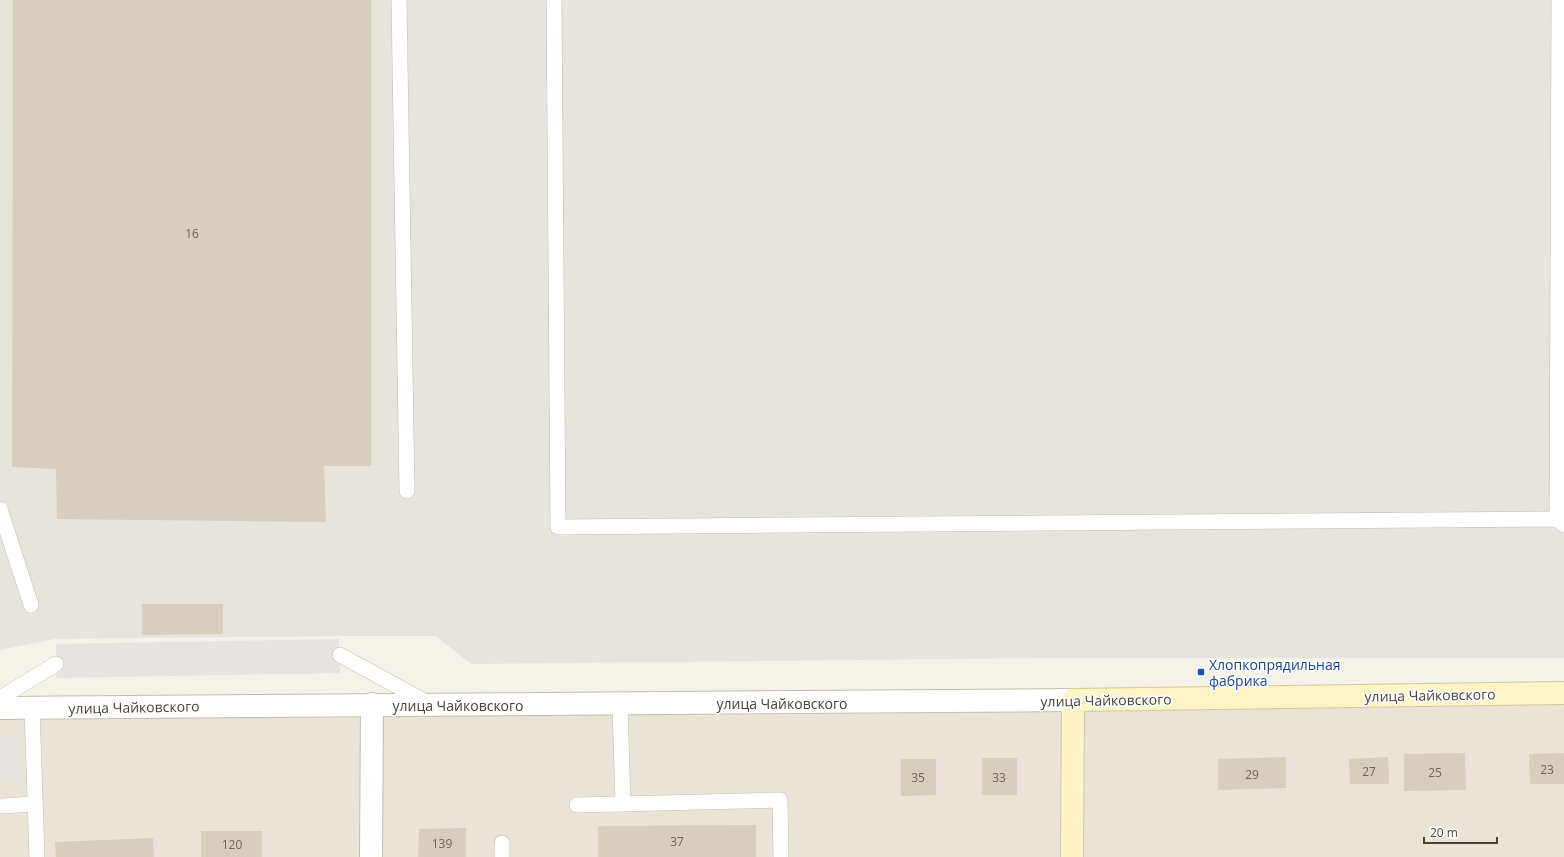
<svg xmlns="http://www.w3.org/2000/svg" width="1564" height="857" font-family="'Open Sans',sans-serif">
  <style>
    .residential { fill: #e9e4d7 }
    .industrial { fill: #e7e3dd }
    .parking { fill: #e6e4e0 }
    .building { fill: #d7cebe }
    .lines { fill: none; stroke-linecap: round; stroke-linejoin: round }
    .lane-casing { stroke: #c3bdae; stroke-width: 16 }
    .street-casing { stroke: #c3bdae; stroke-width: 24 }
    .secondary-casing { stroke: #d5c798; stroke-width: 24 }
    .lane { stroke: #fff; stroke-width: 15 }
    .street { stroke: #fff; stroke-width: 22 }
    .secondary { stroke: #fff4c8; stroke-width: 22 }
    .transit-dot { fill: #1a4fb4; stroke: #fff; stroke-width: 1.5 }
    .labels { text-anchor: middle; dominant-baseline: central; stroke-width: 3; stroke-linejoin: round; paint-order: stroke }
    .number-label { font-size: 12px; fill: #6c6559 }
    .transit-label { font-size: 14px; fill: #164399; stroke: #fff; text-anchor: start }
    .street-label { font-size: 14px; fill: #494237; stroke: #fff }
  </style>
  <rect width="100%" height="100%" fill="#f5f2e9"/>
  <polygon class="residential" points="1564,702 1564,857 0,857 0,716 851,714"/>
  <polygon class="industrial" points="0,0 1564,0 1564,658 1054,658 471,664 436,636 338,636 55,639 0,650"/>
  <g class="parking">
    <polygon points="339,639 340,673 56,678 56,644"/>
    <polygon points="20,736 21,780 0,780 0,737"/>
  </g>
  <g class="building">
    <polygon points="13,0 371,0 371,466 324,466 326,522 57,519 56,469 12,467"/>
    <polygon points="142,604 223,604 223,634 142,635"/>
    <polygon points="1465,753 1466,790 1404,791 1404,754"/>
    <polygon points="1564,753 1564,784 1530,784 1529,754"/>
    <polygon points="1286,757 1286,788 1218,790 1218,759"/>
    <polygon points="1388,757 1389,784 1350,784 1349,759"/>
    <rect x="982" y="758" width="35" height="37"/>
    <polygon points="901,759 936,759 936,795 901,796"/>
    <polygon points="756,825 756,857 598,857 598,826"/>
    <polygon points="466,828 466,857 418,857 419,829"/>
    <rect x="201" y="831" width="61" height="26"/>
    <polygon points="153,838 154,857 56,857 55,842"/>
  </g>
  <g class="lines">
    <g class="lane-casing">
      <g id="lane">
        <polyline points="399,0 407,491"/>
        <polyline points="554,0 558,527 1557,519 1564,525"/>
        <polyline points="0,509 31,605"/>
        <polyline points="1557,519 1559,0"/>
        <polyline points="340,655 428,703"/>
        <polyline points="0,698 56,664"/>
        <polyline points="620,704 623,804"/>
        <polyline points="32,708 37,857"/>
        <polyline points="577,805 780,800 781,857"/>
        <polyline points="0,806 35,804"/>
        <polyline points="502,857 502,843"/>
      </g>
    </g>
    <g class="street-casing">
      <g id="street">
        <polyline points="0,708 1073,700"/>
        <polyline points="371,857 372,704"/>
      </g>
    </g>
    <g class="secondary-casing">
      <polyline id="secondary" points="1072,857 1073,700 1564,693"/>
    </g>
    <use href="#lane" class="lane"/>
    <use href="#street" class="street"/>
    <use href="#secondary" class="secondary"/>
  </g>
  <rect class="transit-dot" x="1197" y="668" width="8" height="8" rx="2"/>
  <g class="labels">
    <g class="number-label">
      <text x="192" y="233">16</text>
      <text x="1547" y="769">23</text>
      <text x="1369" y="771">27</text>
      <text x="1435" y="772">25</text>
      <text x="1252" y="774">29</text>
      <text x="918" y="777">35</text>
      <text x="999" y="777">33</text>
      <text x="677" y="841">37</text>
      <text x="442" y="843">139</text>
      <text x="232" y="844">120</text>
    </g>
    <g class="transit-label">
      <text x="1209" y="664">Хлопкопрядильная<tspan x="1209" dy="16">фабрика</tspan></text>
    </g>
    <g class="street-label">
      <text transform="translate(1430 695) rotate(-1)">улица Чайковского</text>
      <text transform="translate(1106 700) rotate(-1)">улица Чайковского</text>
      <text x="782" y="703">улица Чайковского</text>
      <text x="458" y="705">улица Чайковского</text>
      <text transform="translate(134 707) rotate(-1)">улица Чайковского</text>
    </g>
  </g>
  <path d="M1424 837v6h73v-6" fill="none" stroke="#494237" stroke-width="2"/>
  <text x="1430" y="837" font-size="12" fill="#494237" stroke="#ffffff" stroke-width="3" paint-order="stroke">20 m</text>
</svg>
